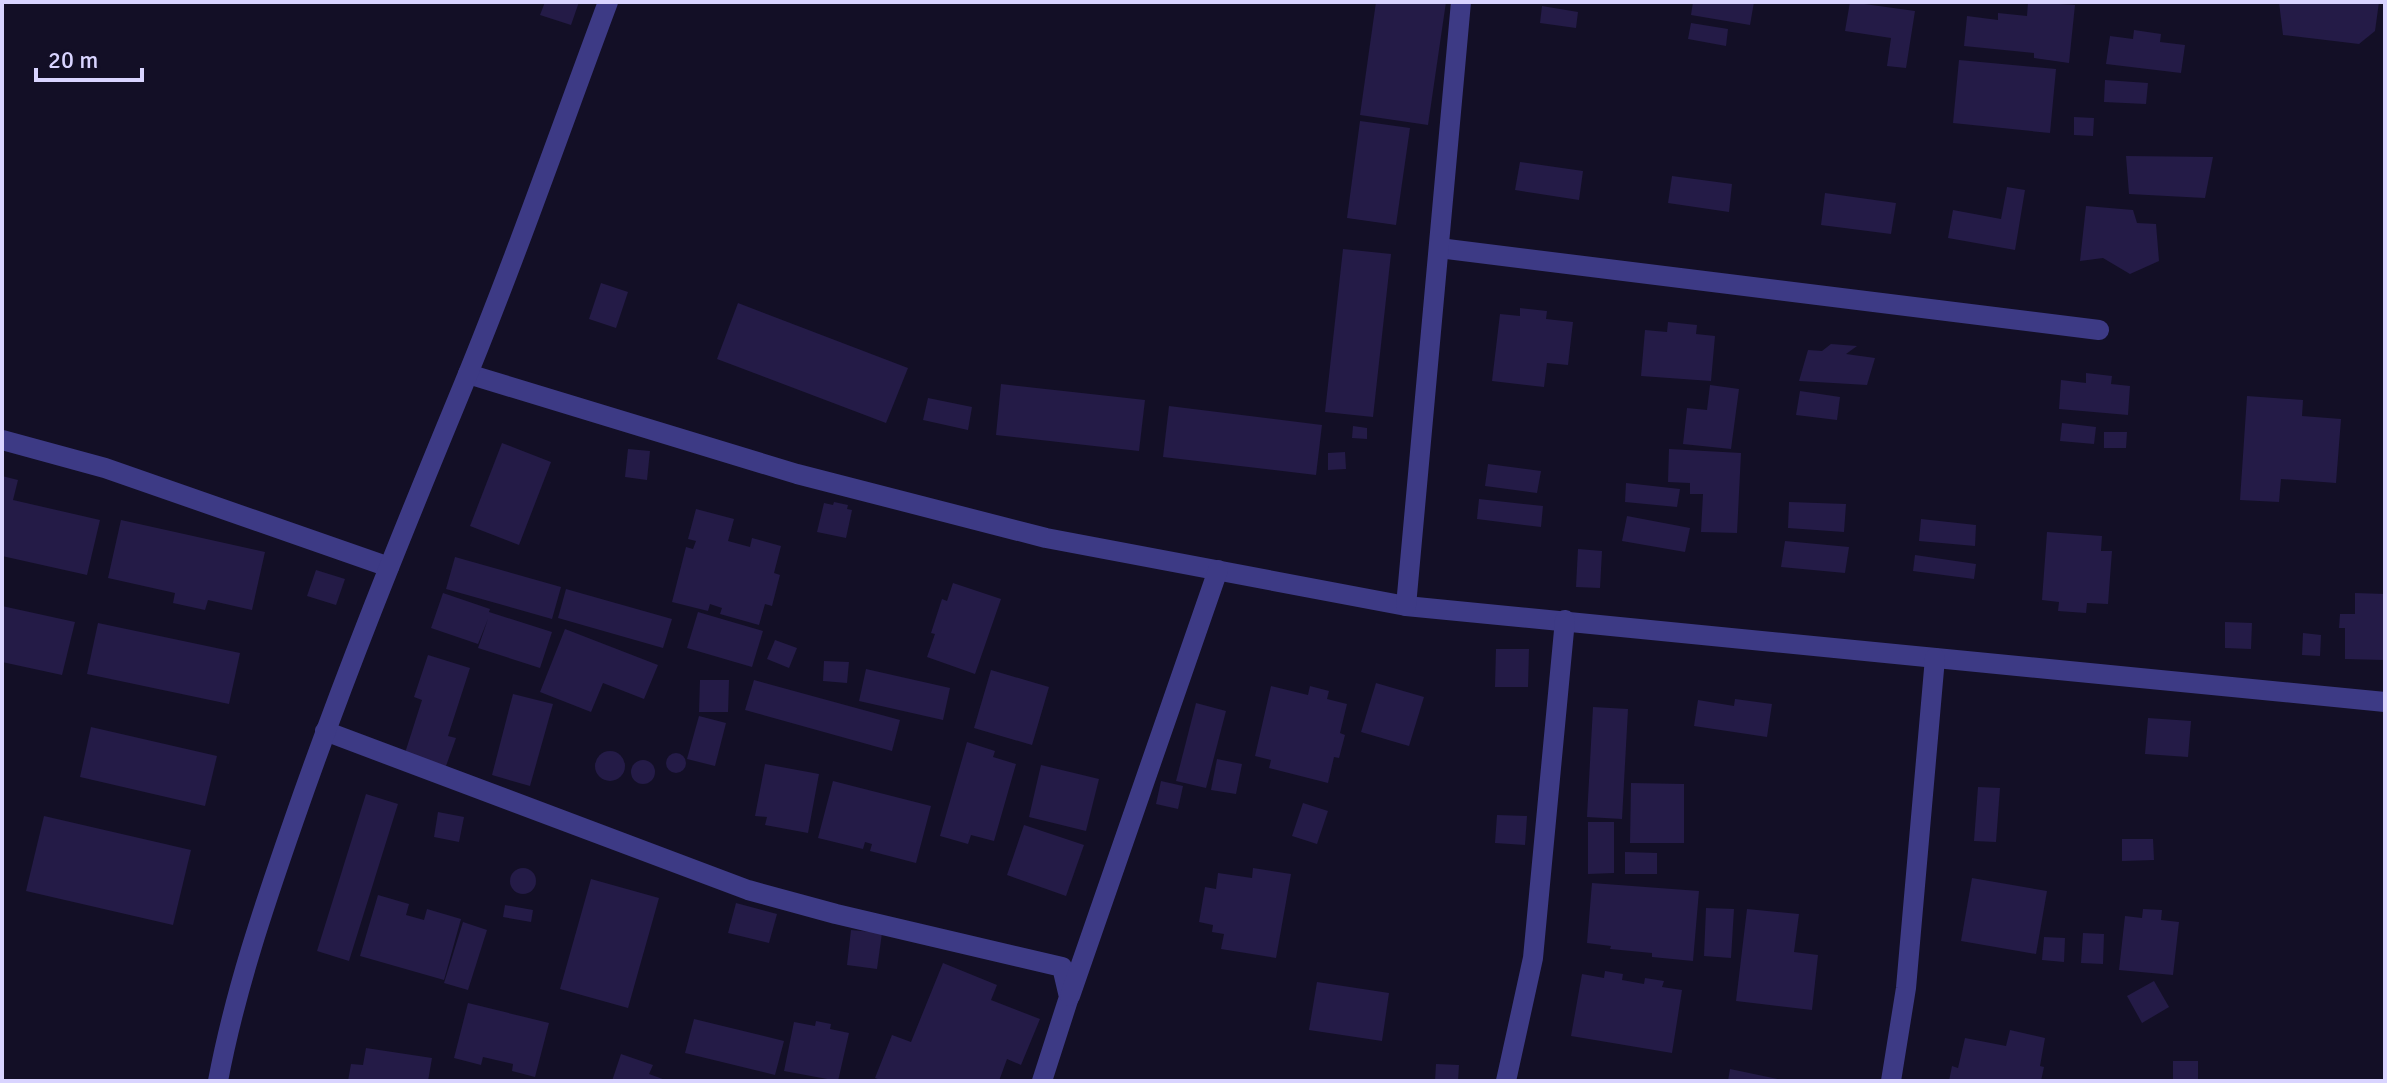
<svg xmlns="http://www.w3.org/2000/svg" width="2387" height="1083" font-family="Signika,sans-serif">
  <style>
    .building { fill: #241b47 }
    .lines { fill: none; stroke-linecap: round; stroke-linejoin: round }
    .minor { stroke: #3d3a85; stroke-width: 20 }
  </style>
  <rect width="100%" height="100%" fill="#130f26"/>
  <g class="building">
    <polygon points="545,2 579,2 571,25 540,15"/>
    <polygon points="1376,2 1446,2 1428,125 1360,115"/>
    <polygon points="1693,2 1754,2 1750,25 1691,15"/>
    <polygon points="1850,2 1915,11 1906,68 1887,66 1891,38 1845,31"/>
    <polygon points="2028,2 2075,5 2069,63 2034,58 2034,53 1964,46 1967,16 1998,20 1998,13 2027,16"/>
    <polygon points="2279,2 2379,2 2375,31 2359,44 2283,35"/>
    <polygon points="1542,6 1578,12 1576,28 1540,23"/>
    <polygon points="1691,23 1728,29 1726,46 1688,39"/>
    <polygon points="2134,30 2161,34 2160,42 2185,45 2181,73 2106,64 2110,36 2133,39"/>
    <polygon points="1959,60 2056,69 2050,133 1953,123"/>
    <polygon points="2105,80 2148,83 2146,104 2104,102"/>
    <polygon points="2074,117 2094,118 2093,136 2074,135"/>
    <polygon points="1360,121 1410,128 1396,225 1347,218"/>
    <polygon points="2126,156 2213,157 2205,198 2129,194"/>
    <polygon points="1520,162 1583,171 1579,200 1515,190"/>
    <polygon points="1672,176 1732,184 1729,212 1668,203"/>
    <polygon points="2007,187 2025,190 2015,250 1948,238 1953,210 2001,219"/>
    <polygon points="1825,193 1896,203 1891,234 1821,225"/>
    <polygon points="2086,206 2133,210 2137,223 2156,224 2159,261 2130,274 2103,258 2080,261"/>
    <polygon points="1343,249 1391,254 1373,417 1325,412"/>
    <polygon points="601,283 628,292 616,328 589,319"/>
    <polygon points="738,303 908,368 886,423 717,359"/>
    <polygon points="1520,308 1547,311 1546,319 1573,322 1568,365 1547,363 1544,387 1492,381 1500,314 1520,316"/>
    <polygon points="1668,322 1697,325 1696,334 1715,336 1711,381 1641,376 1645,330 1667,332"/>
    <polygon points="1831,344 1857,346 1846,354 1875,358 1867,385 1799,381 1808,350 1822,351"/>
    <polygon points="2086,373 2112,376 2111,384 2130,386 2128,415 2059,409 2061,380 2086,383"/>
    <polygon points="1001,384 1145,400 1139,451 996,435"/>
    <polygon points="1710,385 1739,389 1731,449 1683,444 1687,408 1707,410"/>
    <polygon points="1800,391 1840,397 1837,420 1796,415"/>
    <polygon points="2247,396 2303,400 2302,416 2341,419 2336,483 2281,479 2279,502 2240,500"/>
    <polygon points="928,398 972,407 968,430 923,420"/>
    <polygon points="1169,406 1322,425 1316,475 1163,457"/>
    <polygon points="2062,423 2096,427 2094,444 2060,441"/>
    <polygon points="1353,426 1367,428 1367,439 1352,438"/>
    <polygon points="2104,432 2127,432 2126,448 2104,448"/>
    <polygon points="502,443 551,462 519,545 470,526"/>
    <polygon points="628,449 650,451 647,480 625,477"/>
    <polygon points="1669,449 1741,453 1737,533 1701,532 1703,494 1690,494 1690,483 1668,482"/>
    <polygon points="1345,452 1346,469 1328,470 1328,453"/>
    <polygon points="1488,464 1541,471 1537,493 1485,486"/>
    <polygon points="2,476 18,480 13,500 100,520 87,575 2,556"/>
    <polygon points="1626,483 1680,489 1677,507 1625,502"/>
    <polygon points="1479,499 1543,506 1541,527 1477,519"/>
    <polygon points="834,502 848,505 847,509 852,510 846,538 817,532 824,503 833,505"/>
    <polygon points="1789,502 1846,504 1844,532 1788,528"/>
    <polygon points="696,509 734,519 728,541 750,547 752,538 781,546 774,573 780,575 772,606 765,604 759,625 720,614 722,608 710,604 708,611 672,602 686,547 693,549 696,541 688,539"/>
    <polygon points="1627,516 1690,528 1685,552 1622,541"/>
    <polygon points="1921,519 1976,525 1975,546 1919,541"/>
    <polygon points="121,520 265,552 252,610 208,600 205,610 173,603 175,593 108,578"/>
    <polygon points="2047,532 2102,536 2101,551 2112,551 2108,604 2087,603 2086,613 2058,611 2059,602 2042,600"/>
    <polygon points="1785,541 1849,547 1845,573 1781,567"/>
    <polygon points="1578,549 1602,551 1600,588 1576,587"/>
    <polygon points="1915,555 1976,564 1974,579 1913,571"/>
    <polygon points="455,557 561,587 552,619 446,589"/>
    <polygon points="316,570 345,579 336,605 307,596"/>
    <polygon points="953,583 1001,599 975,674 927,657 935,634 931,633 942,599 947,601"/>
    <polygon points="566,589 672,619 663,648 558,618"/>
    <polygon points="443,593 490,609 489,612 552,632 540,668 478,648 488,619 478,644 431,628"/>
    <polygon points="2355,593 2385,594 2385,660 2345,659 2345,628 2339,628 2340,614 2355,614"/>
    <polygon points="2,606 75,622 62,675 2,662"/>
    <polygon points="698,612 763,631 752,667 687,648"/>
    <polygon points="2225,622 2252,623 2251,649 2225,648"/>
    <polygon points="98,623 240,653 229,704 87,674"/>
    <polygon points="565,629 658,665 644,699 603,683 591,712 540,692"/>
    <polygon points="2303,633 2321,635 2320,656 2302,655"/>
    <polygon points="775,640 797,648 789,668 767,659"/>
    <polygon points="1496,649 1529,649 1528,687 1495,687"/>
    <polygon points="428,655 470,668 448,736 456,738 446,766 405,753 422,700 414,697"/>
    <polygon points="824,661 849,662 847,683 823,681"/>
    <polygon points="866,669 950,688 943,720 859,701"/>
    <polygon points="991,670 1049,687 1032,745 974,728"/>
    <polygon points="700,680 729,680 728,712 699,712"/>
    <polygon points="754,680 900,720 892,751 745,710"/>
    <polygon points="1376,683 1424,697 1409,746 1361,732"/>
    <polygon points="1271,686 1308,695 1310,686 1329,691 1327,699 1347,704 1340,733 1345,735 1339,758 1334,757 1328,783 1269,768 1271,760 1255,756"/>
    <polygon points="513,694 553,704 530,786 492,775"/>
    <polygon points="1735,699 1772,704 1767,737 1694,726 1698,700 1734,706"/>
    <polygon points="1196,703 1226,711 1206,788 1176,781"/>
    <polygon points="1593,707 1628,709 1622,819 1587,817"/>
    <polygon points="699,716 726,723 715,766 687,759"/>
    <polygon points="2148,718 2191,721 2188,757 2145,754"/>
    <polygon points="91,727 217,756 205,806 80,777"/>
    <polygon points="967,742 995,751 993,757 1016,764 994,841 971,835 968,844 940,836"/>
    <circle cx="610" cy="766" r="15"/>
    <circle cx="676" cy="763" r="10"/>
    <polygon points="1217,759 1242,764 1236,794 1211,790"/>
    <circle cx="643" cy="772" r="12"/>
    <polygon points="765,764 819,774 808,833 765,825 767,817 755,816"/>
    <polygon points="1041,765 1099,779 1086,831 1029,817"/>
    <polygon points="833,781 931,806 916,863 870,851 872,844 865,842 863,849 818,838"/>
    <polygon points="1161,781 1183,786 1178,809 1156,804"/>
    <polygon points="1631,783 1684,784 1684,843 1630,843"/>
    <polygon points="1978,787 2000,788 1996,842 1974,841"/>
    <polygon points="366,794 398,804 349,961 317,951"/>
    <polygon points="1303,803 1328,811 1317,844 1292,836"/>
    <polygon points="438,812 464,817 459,842 434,837"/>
    <polygon points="1497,815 1527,816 1525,845 1495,843"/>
    <polygon points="44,816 191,850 173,925 26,891"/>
    <polygon points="1588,822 1614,822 1614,873 1588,874"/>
    <polygon points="1024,825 1084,845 1066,896 1007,875"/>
    <polygon points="2122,839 2153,839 2154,860 2122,861"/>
    <polygon points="1625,852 1657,853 1657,874 1625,874"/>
    <polygon points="1253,868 1291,874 1276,958 1221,949 1224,934 1212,932 1213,925 1199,922 1205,887 1216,889 1218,873 1252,878"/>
    <circle cx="523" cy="881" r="13"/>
    <polygon points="1972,878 2047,891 2036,954 1961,941"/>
    <polygon points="591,879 659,898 628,1008 560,989"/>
    <polygon points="1592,883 1699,891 1693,961 1652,957 1652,953 1610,949 1611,946 1587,943"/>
    <polygon points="378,895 409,904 406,915 424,920 427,909 461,919 444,980 360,956"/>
    <polygon points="736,903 777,914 769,943 728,933"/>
    <polygon points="505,905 533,910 531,922 503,917"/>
    <polygon points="1706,908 1734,909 1731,958 1704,956"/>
    <polygon points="1747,909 1799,914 1794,952 1818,955 1812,1010 1736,1001"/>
    <polygon points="2143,909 2162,910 2161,920 2179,922 2173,975 2119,970 2125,916 2142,918"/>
    <polygon points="463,922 487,930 468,990 444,983"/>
    <polygon points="851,930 882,933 877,969 847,965"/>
    <polygon points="2083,933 2104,934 2103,964 2081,963"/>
    <polygon points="2044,937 2065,938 2064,962 2042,960"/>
    <polygon points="943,963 997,985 991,1000 1040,1019 1021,1065 1007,1059 999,1081 883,1081 875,1078 892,1035 911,1042"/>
    <polygon points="1605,971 1623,974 1622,980 1644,984 1645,978 1664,981 1662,987 1682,990 1672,1053 1571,1036 1582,974 1604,978"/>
    <polygon points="2154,981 2169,1007 2142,1023 2127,996"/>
    <polygon points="1317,982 1389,993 1382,1041 1309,1030"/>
    <polygon points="468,1003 549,1023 535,1077 512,1071 513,1064 483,1057 481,1065 454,1058"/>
    <polygon points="694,1019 784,1041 775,1075 685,1053"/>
    <polygon points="816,1021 831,1024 830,1029 849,1033 838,1081 784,1071 794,1022 815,1026"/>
    <polygon points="2010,1030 2045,1038 2040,1066 2044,1067 2041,1081 1949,1081 1952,1066 1958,1068 1965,1038 2006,1046"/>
    <polygon points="366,1048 432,1058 428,1081 348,1081 351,1064 363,1065"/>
    <polygon points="621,1054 653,1065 649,1074 668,1081 612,1081"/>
    <rect x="2173" y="1061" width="25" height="19"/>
    <polygon points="1436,1064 1459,1065 1458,1081 1435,1081"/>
    <polygon points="1730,1069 1782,1080 1782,1081 1728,1081"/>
  </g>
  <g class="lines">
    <g class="minor">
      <polyline points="1439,248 2099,330"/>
      <polyline points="468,374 797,474 1046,538 1406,606 2385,702"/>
      <polyline points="2,440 105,468 389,567"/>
      <polyline points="1406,606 1461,2"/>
      <polyline points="325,731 748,890 836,914 1062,967 1069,997 1042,1081"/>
      <polyline points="1070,996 1218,570"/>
      <path d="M218,1081C235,991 264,906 294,820C343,679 399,541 456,403C511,271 558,136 608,2"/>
      <polyline points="1506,1081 1533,958 1565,620"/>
      <polyline points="1891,1081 1906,988 1935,658"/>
    </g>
  </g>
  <rect width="2387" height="1083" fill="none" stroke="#d9d4ff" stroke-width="8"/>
  <path d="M36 68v12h106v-12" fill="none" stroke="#d9d4ff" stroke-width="4"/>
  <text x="48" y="68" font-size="24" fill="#d9d4ff" stroke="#130f26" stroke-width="6" paint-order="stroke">20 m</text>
</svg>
